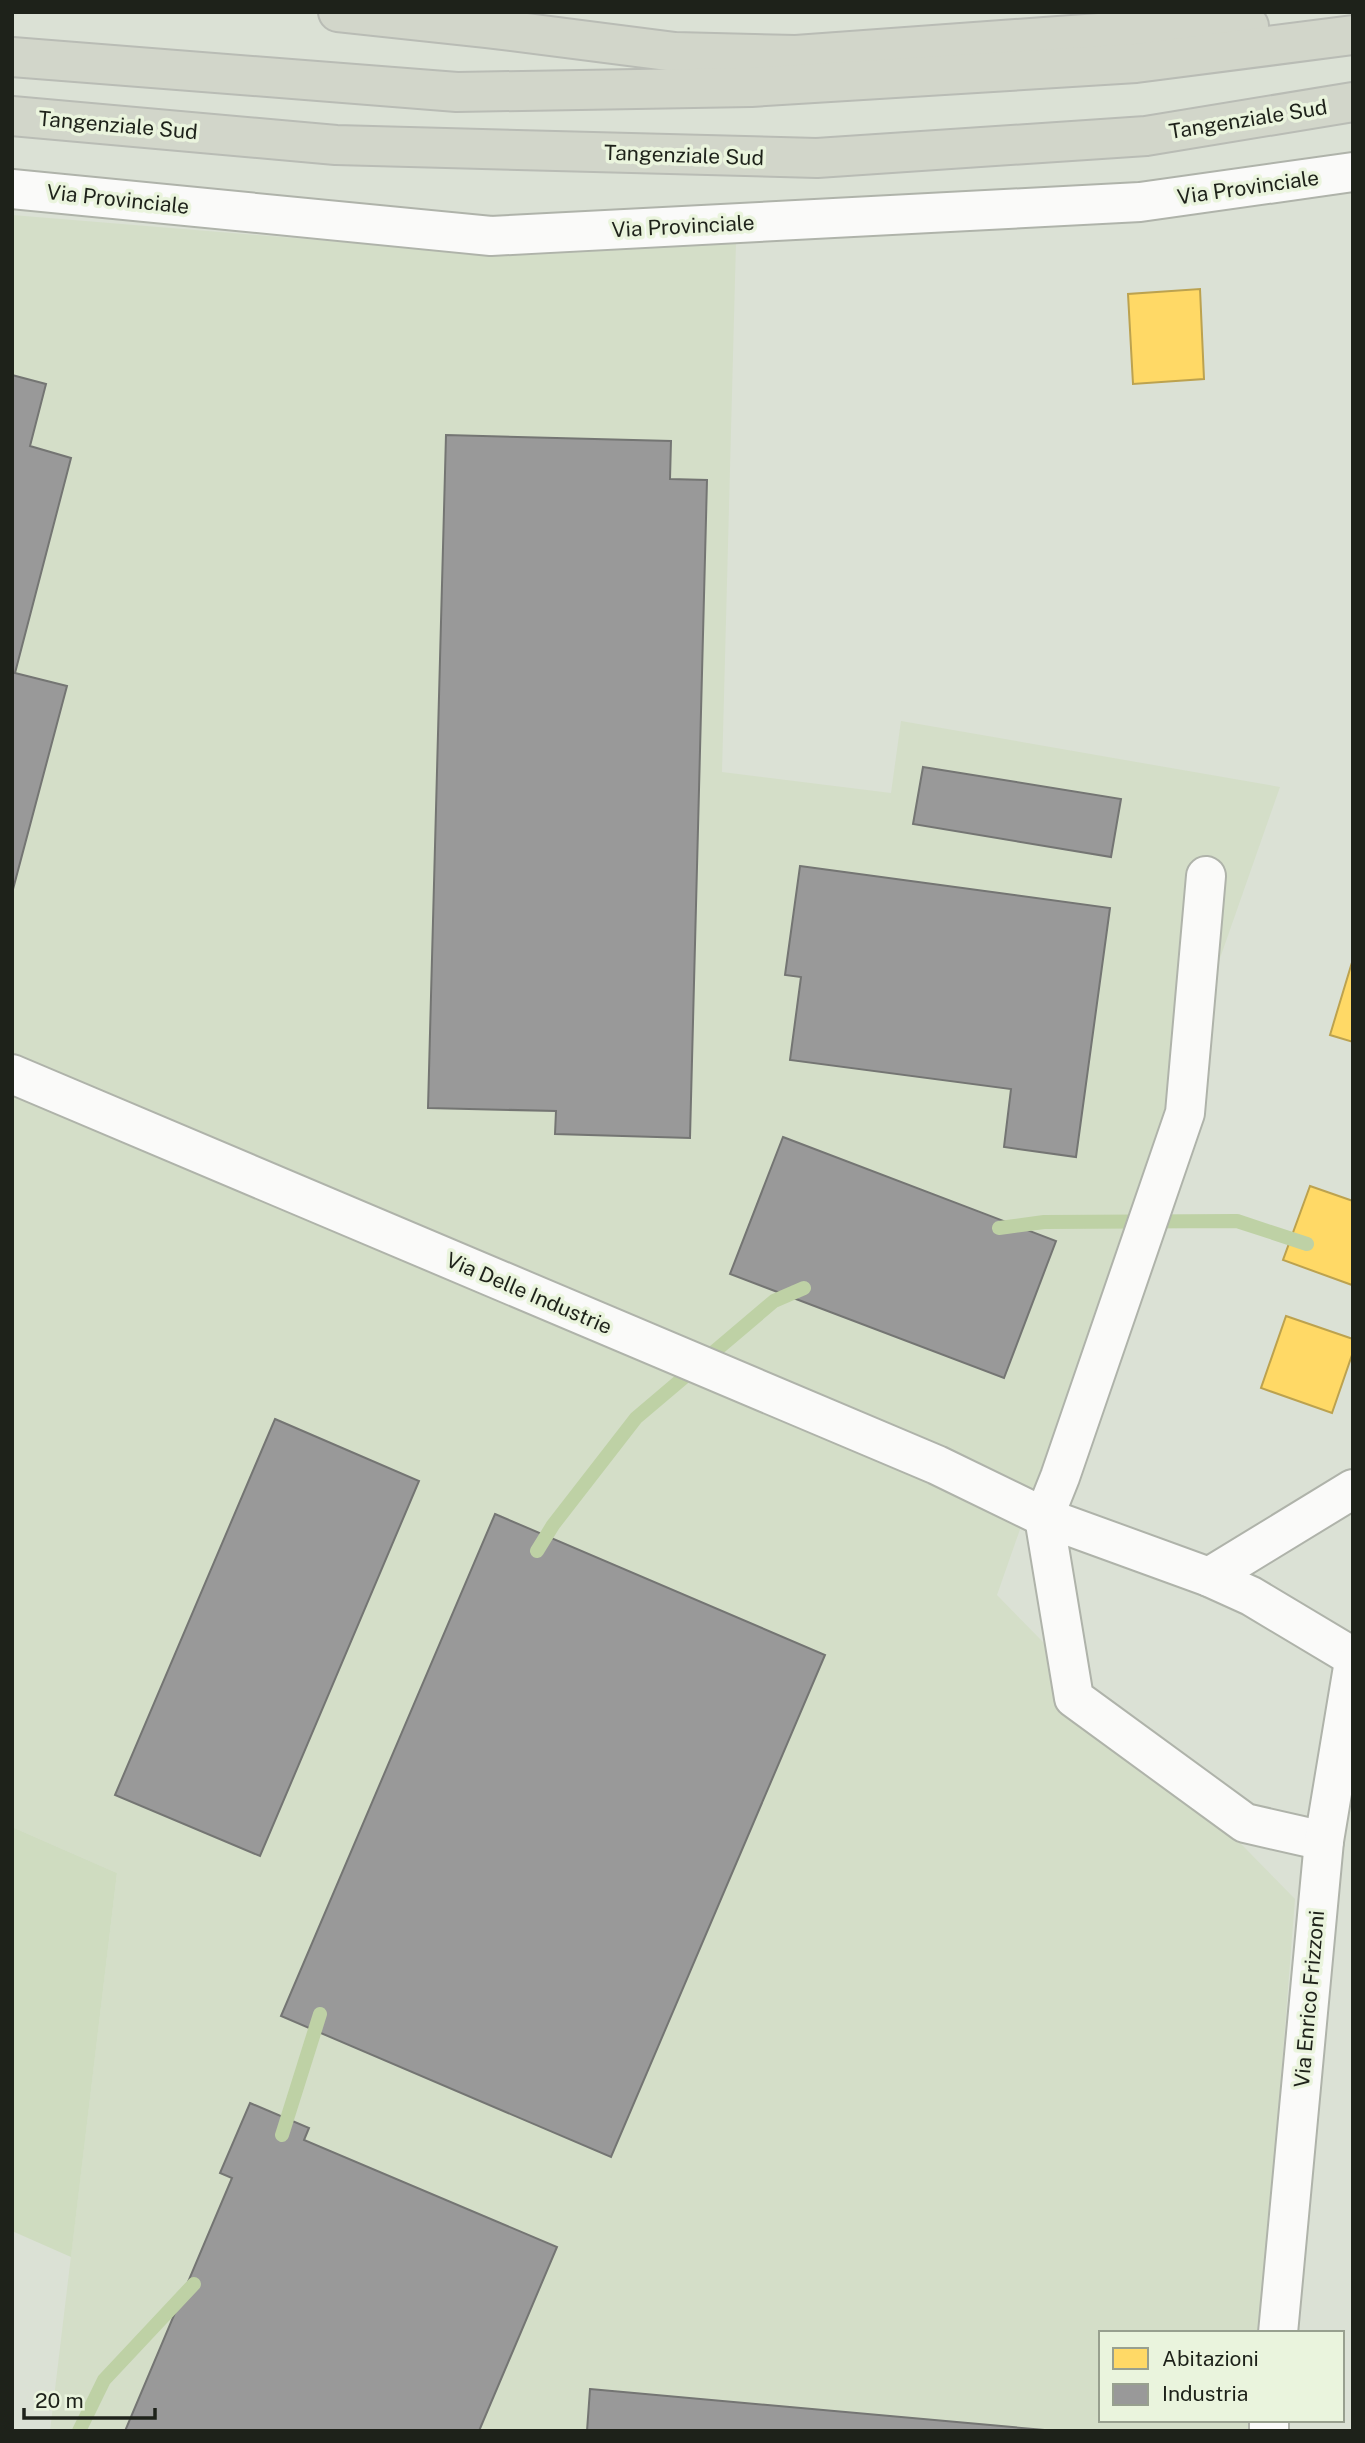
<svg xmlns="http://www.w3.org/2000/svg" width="1365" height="2443" font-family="'Public Sans',sans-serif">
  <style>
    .built { fill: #d4dec8 }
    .green { fill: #cfdcc0 }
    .homes { fill: #ffd966; stroke: #bca24f; stroke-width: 2 }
    .industry { fill: #999; stroke: #747573; stroke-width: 2 }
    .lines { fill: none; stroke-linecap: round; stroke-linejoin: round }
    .stream { stroke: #bed1a5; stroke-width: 14 }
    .minor-casing { stroke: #afb3aa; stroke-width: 42 }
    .tertiary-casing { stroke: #afb3aa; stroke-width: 42 }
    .trunk-casing { stroke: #b9bcb5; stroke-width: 42 }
    .minor { stroke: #fafaf9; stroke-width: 38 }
    .tertiary { stroke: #fafaf9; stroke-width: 38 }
    .trunk { stroke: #d2d6ca; stroke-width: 38 }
    .labels { text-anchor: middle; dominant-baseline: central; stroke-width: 7; stroke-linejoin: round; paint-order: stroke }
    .street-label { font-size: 21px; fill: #1e221a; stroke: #eaf4dd }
  </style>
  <rect width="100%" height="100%" fill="#dbe1d5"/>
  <polygon class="built" points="12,215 476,253 736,242 722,772 891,793 901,721 1280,787 997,1595 1295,1899 1261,2333 1101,2333 1101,2420 1254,2420 1253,2431 50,2431 117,1873 12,1827"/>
  <polygon class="green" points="12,1827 117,1873 71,2257 12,2231"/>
  <g class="homes">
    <polygon points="1200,289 1204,379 1133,384 1128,294"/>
    <polygon points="1353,959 1353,1042 1330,1035"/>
    <polygon points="1310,1186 1353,1201 1352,1285 1283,1260"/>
    <polygon points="1286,1316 1353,1339 1353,1352 1332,1413 1261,1388"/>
  </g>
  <g class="industry">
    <polygon points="12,375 46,384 30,446 71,458 15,673 67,686 12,893"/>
    <polygon points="446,435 671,441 670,479 707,480 690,1138 555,1134 556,1111 428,1108"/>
    <polygon points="923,767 1121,799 1111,857 913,824"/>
    <polygon points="800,866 1110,908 1076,1157 1004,1147 1011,1089 790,1060 801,977 785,975"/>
    <polygon points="783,1137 1056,1241 1004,1378 730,1274"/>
    <polygon points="275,1419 419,1481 260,1856 115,1795"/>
    <polygon points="495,1514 825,1655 611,2157 281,2016"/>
    <polygon points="250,2103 309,2128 304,2140 557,2247 479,2431 125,2431 232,2178 220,2173"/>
    <polygon points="590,2389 1056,2431 587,2431"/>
  </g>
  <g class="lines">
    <g class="stream">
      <polyline points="999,1228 1044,1222 1237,1221 1307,1244"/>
      <polyline points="537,1551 553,1525 636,1418 774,1301 804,1288"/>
      <polyline points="282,2135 320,2014"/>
      <polyline points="79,2431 104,2380 194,2284"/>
    </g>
    <g class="minor-casing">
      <g id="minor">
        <polyline points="12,189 491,236 1140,202 1353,172"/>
        <polyline points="1206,876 1185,1113 1060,1477 1044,1517 1074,1698 1245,1823 1324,1841"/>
        <polyline points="12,1074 937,1465 1044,1517 1209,1577 1353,1489"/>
        <polyline points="1209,1577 1251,1596 1353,1657"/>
      </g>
    </g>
    <g class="tertiary-casing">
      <g id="tertiary">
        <polyline points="1278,2333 1324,1841 1353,1667"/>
        <polyline points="1269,2431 1269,2420"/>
      </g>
    </g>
    <g class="trunk-casing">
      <g id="trunk">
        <polyline points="338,12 487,28 675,52 796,55 1113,32 1249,26"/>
        <polyline points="12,57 457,92 751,87 1136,63 1353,35"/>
        <polyline points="12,116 336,145 817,158 1146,136 1353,102"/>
      </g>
    </g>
    <use href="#minor" class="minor"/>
    <use href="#tertiary" class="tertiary"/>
    <use href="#trunk" class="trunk"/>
  </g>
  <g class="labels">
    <g class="street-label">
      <text transform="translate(1248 119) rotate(-9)">Tangenziale Sud</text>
      <text transform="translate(118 125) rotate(5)">Tangenziale Sud</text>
      <text transform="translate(684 155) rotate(2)">Tangenziale Sud</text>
      <text transform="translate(1248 187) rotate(-8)">Via Provinciale</text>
      <text transform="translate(118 199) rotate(6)">Via Provinciale</text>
      <text transform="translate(683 226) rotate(-3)">Via Provinciale</text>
      <text transform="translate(529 1293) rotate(23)">Via Delle Industrie</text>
      <text transform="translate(1309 1999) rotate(-85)">Via Enrico Frizzoni</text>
    </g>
  </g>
  <rect width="1365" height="2443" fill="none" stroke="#1e221a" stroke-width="28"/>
  <rect x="1099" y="2331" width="245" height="91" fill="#eaf4dd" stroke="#98a08f" stroke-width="2"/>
  <rect x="1113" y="2348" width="35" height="21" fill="#ffd966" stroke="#98a08f" stroke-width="2"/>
  <text x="1162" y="2366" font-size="21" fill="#1e221a">Abitazioni</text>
  <rect x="1113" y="2384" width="35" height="21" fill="#999999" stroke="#98a08f" stroke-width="2"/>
  <text x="1162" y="2401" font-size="21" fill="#1e221a">Industria</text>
  <path d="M24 2408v10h131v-10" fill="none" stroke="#1e221a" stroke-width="3.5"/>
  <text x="35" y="2408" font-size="21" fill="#1e221a" stroke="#eaf4dd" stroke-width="5" paint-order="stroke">20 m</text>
</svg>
